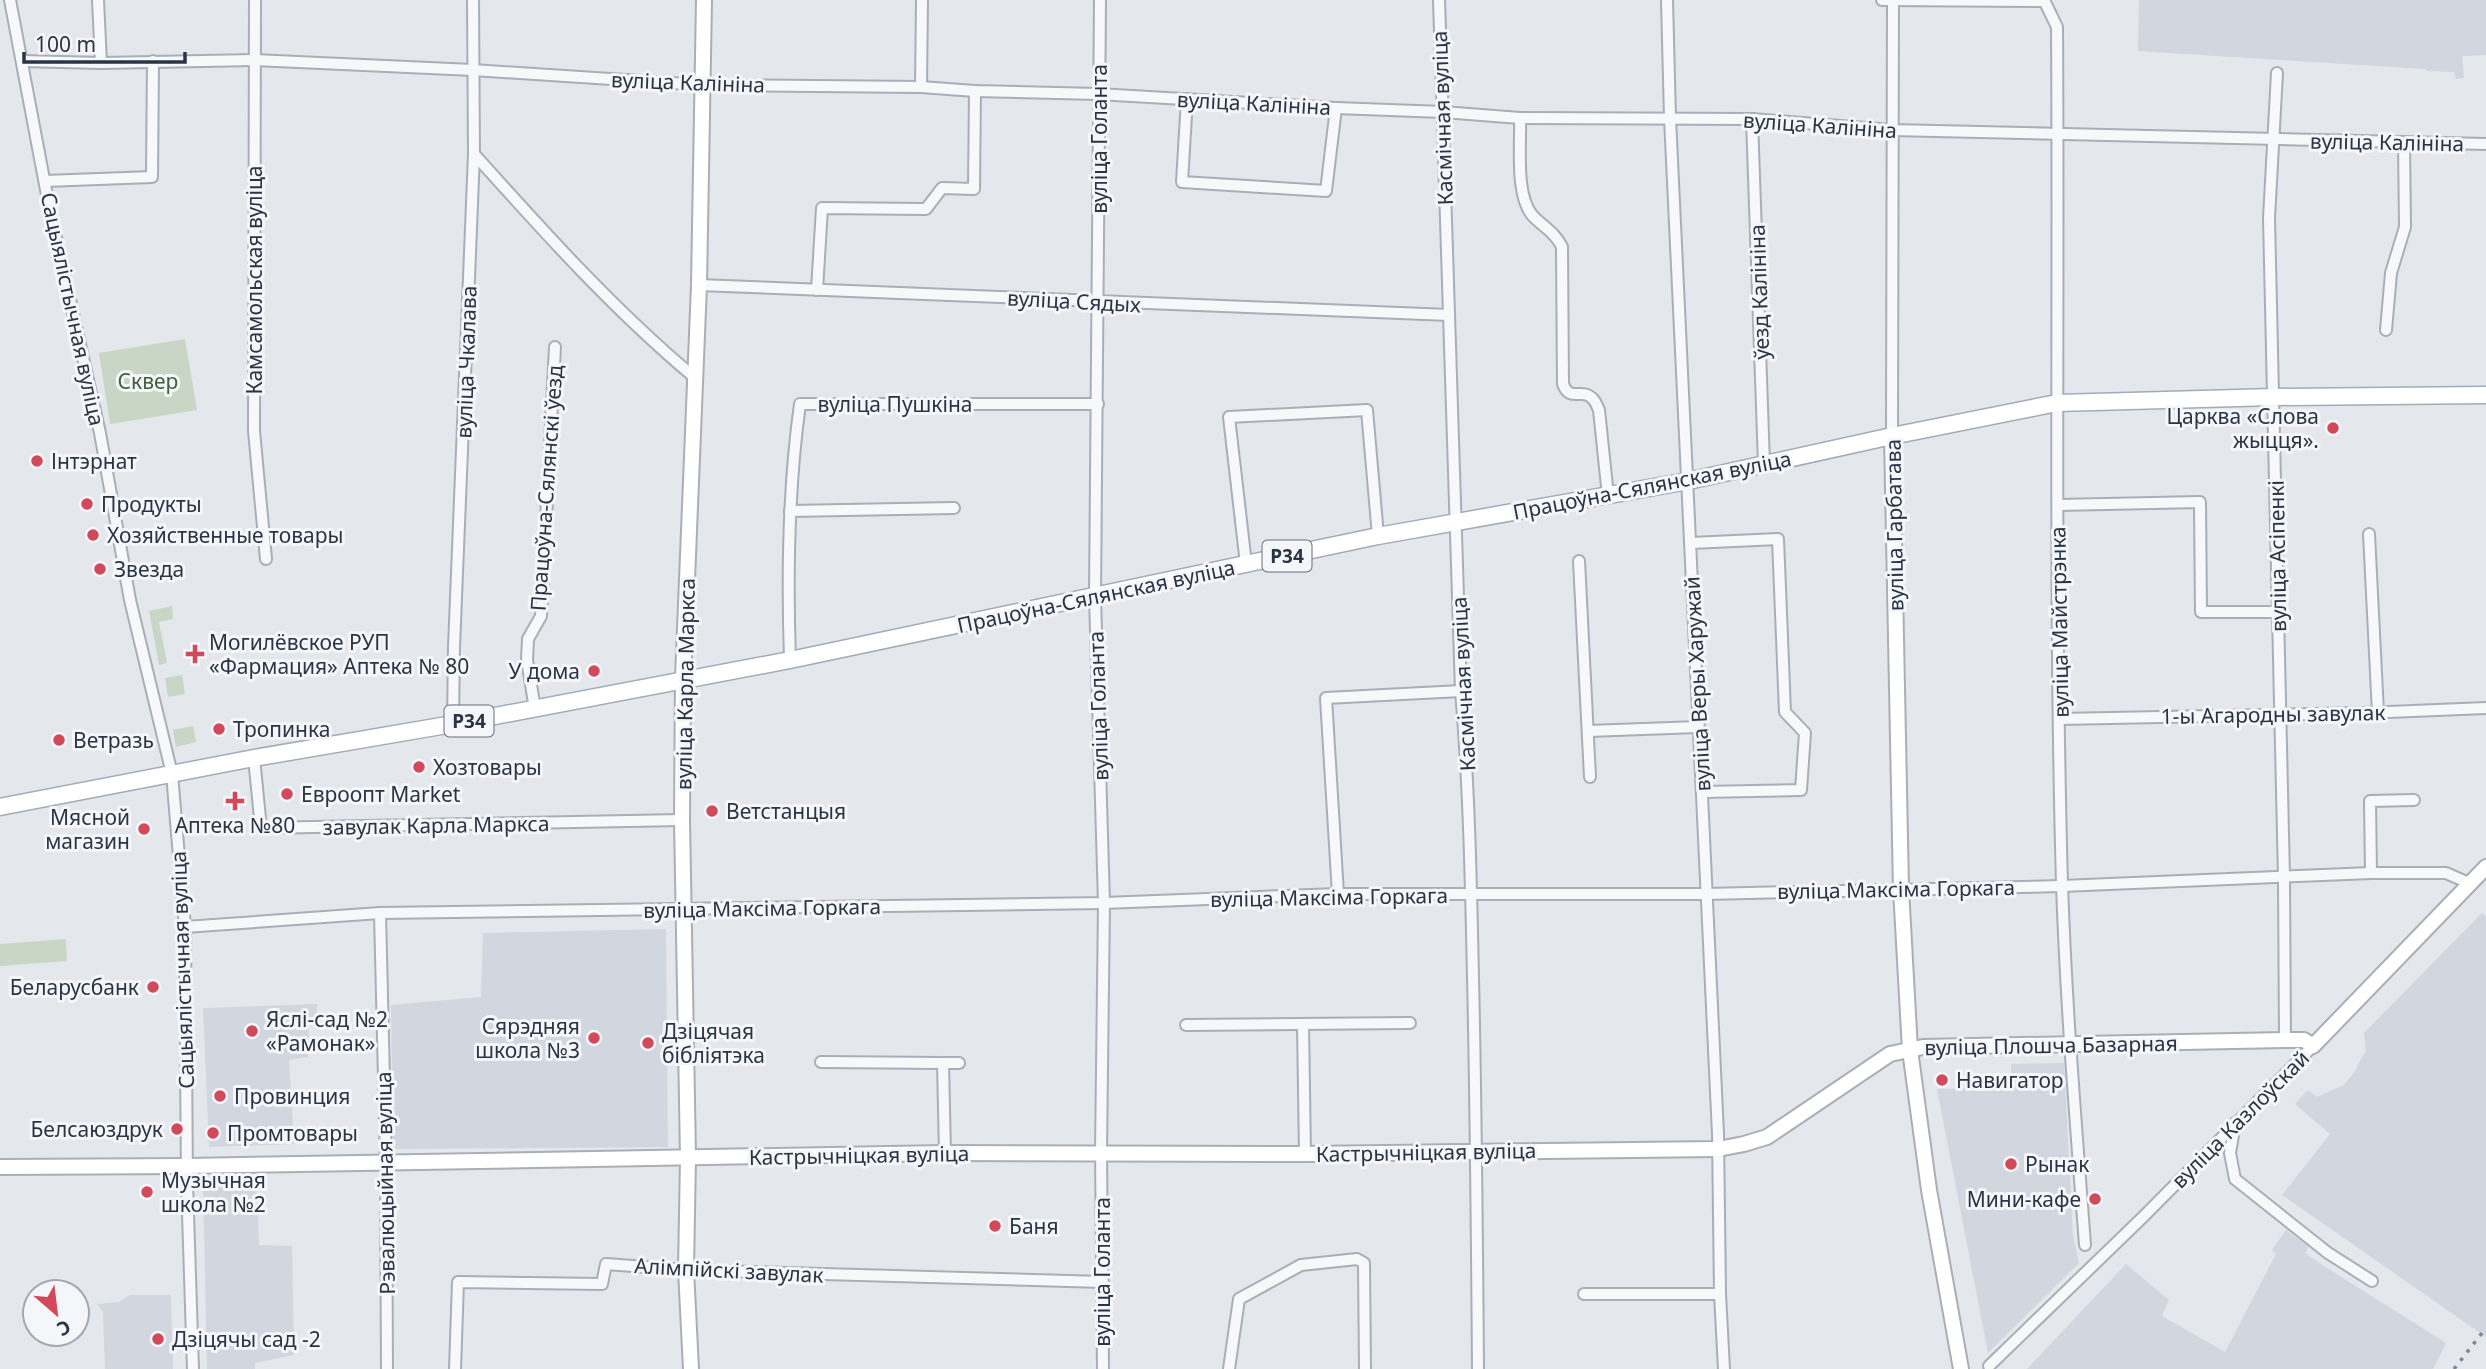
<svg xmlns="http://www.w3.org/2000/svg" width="2486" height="1369" font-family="'Noto Sans',sans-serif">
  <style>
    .built { fill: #d2d6de }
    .green { fill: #c9d6c5 }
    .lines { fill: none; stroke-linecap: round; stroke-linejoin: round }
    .street-casing { stroke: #a9aeb7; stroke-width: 14 }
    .secondary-casing { stroke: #a9aeb7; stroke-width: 18 }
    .primary-casing { stroke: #a3abb8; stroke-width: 19 }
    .street { stroke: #f7f8fa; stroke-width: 10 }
    .secondary { stroke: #fff; stroke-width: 14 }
    .primary { stroke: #fff; stroke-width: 16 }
    .rail { stroke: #7d8696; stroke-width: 3.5; stroke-dasharray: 3.5 7; stroke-linecap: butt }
    .poi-dot { fill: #d1495b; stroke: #f4f6f9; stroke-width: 2.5 }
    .labels { text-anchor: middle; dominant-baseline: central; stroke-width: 6; stroke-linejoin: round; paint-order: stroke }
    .shield { fill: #f4f6f9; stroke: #676e7b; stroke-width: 2 }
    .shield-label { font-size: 19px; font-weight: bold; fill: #2b3445 }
    .street-label { font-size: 21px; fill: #2b3445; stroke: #f4f6f9 }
    .park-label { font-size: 21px; fill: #3f6138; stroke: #f4f6f9 }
    .poi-label { font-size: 21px; fill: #2b3445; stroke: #f4f6f9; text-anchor: start }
  </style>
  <rect width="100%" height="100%" fill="#e4e7ec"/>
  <g class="built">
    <polygon points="2139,0 2486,0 2486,55 2462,56 2464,78 2456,79 2454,72 2427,71 2425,69 2138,51"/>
    <polygon points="2482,913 2486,916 2486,1337 2282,1195 2330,1134 2295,1104 2308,1090 2317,1097 2344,1085 2355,1071 2366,1050 2364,1033"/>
    <polygon points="666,929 668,1147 393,1149 391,1005 481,997 483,933"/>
    <polygon points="317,1004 316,1023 309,1024 308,1057 289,1060 294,1144 209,1147 203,1008"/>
    <polygon points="2064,1063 2073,1236 2079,1263 1988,1353 1937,1089 1976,1088 1976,1082 2011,1081 2011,1064"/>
    <polygon points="257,1182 259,1245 292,1246 294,1355 255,1363 255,1369 207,1369 203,1185"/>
    <polygon points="2286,1230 2309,1247 2305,1253 2324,1266 2446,1343 2433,1369 2027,1369 2126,1264 2169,1300 2162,1316 2225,1352 2276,1254 2272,1250"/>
    <polygon points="130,1295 171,1295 173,1369 105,1369 103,1312 97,1304 119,1302"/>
  </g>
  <g class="green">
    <polygon points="185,339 197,410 110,424 99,353"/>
    <polygon points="172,606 173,619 159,622 167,663 159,665 149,611"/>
    <polygon points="182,675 185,694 168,697 165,678"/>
    <polygon points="193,726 196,742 176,747 173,730"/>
    <polygon points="66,939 67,961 0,966 0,944"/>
  </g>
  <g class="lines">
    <g class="street-casing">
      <g id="street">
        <polyline points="10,0 50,211 100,433 130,600 172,774 185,927 187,1182 193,1369"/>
        <polyline points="98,0 101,63"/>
        <polyline points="255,0 254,431 266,559"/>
        <polyline points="1100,0 1095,597 1104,903 1101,1152 1103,1369"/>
        <path d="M1439,0L1461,691C1469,786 1471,881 1473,977C1476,1108 1477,1238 1478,1369"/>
        <polyline points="1667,0 1670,118 1718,1134 1720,1294 1724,1369"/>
        <polyline points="1882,0 2044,1"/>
        <path d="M2044,0L2057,27C2059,313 2054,599 2062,884C2066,1005 2076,1125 2085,1245"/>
        <polyline points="22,61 101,63 254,60 473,70 702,85 921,87 975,91 1098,94 1336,108 1443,112 1520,118 1752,119 1892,130 2486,144"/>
        <polyline points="2277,73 2269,218 2284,878 2285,1040"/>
        <polyline points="921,87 922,0"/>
        <polyline points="1187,99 1182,182 1326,191 1336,108"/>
        <path d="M1520,118C1521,145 1515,194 1532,215C1543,227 1555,232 1562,247L1563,384C1570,403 1582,387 1593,399C1596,402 1597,406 1599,410L1608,496"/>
        <polyline points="1752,119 1764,464"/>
        <path d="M474,154C544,232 613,309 694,377"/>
        <polyline points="45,181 152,177 153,61"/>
        <polyline points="699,285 1449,315"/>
        <polyline points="817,290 822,208 926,209 942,188 974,189 975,91"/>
        <polyline points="2386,330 2391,273 2405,227 2404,142"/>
        <polyline points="1892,436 1893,0"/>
        <polyline points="2058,505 2200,502 2201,612 2278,612"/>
        <polyline points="790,511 954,508"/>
        <polyline points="2369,534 2378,713"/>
        <polyline points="1691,543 1778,539 1785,712 1805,733 1801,790 1702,792"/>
        <polyline points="1579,561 1590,777"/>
        <polyline points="1246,564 1229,417 1367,410 1378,536"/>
        <path d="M790,660C787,574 788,489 800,404H1098"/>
        <polyline points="535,709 527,660 528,639 541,616 555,347"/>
        <polyline points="2060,719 2364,713 2486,708"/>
        <polyline points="453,724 454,647 474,154 473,0"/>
        <polyline points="1588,731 1698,727"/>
        <polyline points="254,758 261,828 682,820"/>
        <polyline points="2371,873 2370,801 2414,800"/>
        <polyline points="1338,894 1326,698 1461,691"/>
        <polyline points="380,913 386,1162 387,1369"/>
        <polyline points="185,927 380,913 1104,903 1338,894 1706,894 2062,886 2371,873 2446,873 2471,884"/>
        <polyline points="1186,1025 1410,1023"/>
        <polyline points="1303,1025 1305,1154"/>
        <polyline points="821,1062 943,1063 945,1153"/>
        <polyline points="943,1063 959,1063"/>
        <polyline points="2235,1123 2230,1153 2235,1179 2328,1253 2372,1281"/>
        <polyline points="1584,1294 1720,1294"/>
        <polyline points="1989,1366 2143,1217 2313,1046"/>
        <polyline points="455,1369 458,1282 602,1284 606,1264 686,1270 1103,1282"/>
        <polyline points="1229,1369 1239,1299 1301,1265 1357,1259 1364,1263 1365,1369"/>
      </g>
    </g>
    <g class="secondary-casing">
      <g id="secondary">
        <polyline points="1892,436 1901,889 1910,1050 1929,1190 1961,1369"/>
        <polyline points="0,1167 187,1166 945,1153 1305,1154 1718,1149 1744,1144 1767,1137 1890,1054 1923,1047 2285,1040 2304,1040 2313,1046 2486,867"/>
        <polyline points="691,1369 686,1270 688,1157 682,820 683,678 699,285 704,0"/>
      </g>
    </g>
    <g class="primary-casing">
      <polyline id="primary" points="0,807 254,758 453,724 790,660 1378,536 1688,481 1892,436 2057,403 2274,397 2486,395"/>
    </g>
    <use href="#street" class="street"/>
    <use href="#secondary" class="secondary"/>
    <use href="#primary" class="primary"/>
    <polyline class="rail" points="2454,1369 2486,1328"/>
  </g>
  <g class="poi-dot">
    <circle cx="2333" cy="428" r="7"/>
    <circle cx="37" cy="461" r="7"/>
    <circle cx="87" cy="504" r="7"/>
    <circle cx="93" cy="535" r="7"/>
    <circle cx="100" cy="569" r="7"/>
    <path d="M191.5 643.5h7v7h7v7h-7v7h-7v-7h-7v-7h7z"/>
    <circle cx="594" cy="671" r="7"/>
    <circle cx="219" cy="729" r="7"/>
    <circle cx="59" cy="740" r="7"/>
    <circle cx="419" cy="767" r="7"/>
    <circle cx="287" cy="794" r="7"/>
    <path d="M231.5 790.5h7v7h7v7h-7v7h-7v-7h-7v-7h7z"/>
    <circle cx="712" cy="811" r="7"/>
    <circle cx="144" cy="829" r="7"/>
    <circle cx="153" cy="987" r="7"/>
    <circle cx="252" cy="1031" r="7"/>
    <circle cx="594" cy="1038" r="7"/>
    <circle cx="648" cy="1043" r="7"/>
    <circle cx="1942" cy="1080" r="7"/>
    <circle cx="220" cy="1096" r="7"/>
    <circle cx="177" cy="1129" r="7"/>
    <circle cx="213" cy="1133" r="7"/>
    <circle cx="2011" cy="1164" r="7"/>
    <circle cx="147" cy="1192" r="7"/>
    <circle cx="2095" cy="1199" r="7"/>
    <circle cx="995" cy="1226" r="7"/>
    <circle cx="158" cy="1339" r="7"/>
  </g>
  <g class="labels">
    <g class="shield">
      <rect x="1262.5" y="540.5" width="49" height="31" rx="5"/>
      <rect x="444.5" y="705.5" width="49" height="31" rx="5"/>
    </g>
    <g class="shield-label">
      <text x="1287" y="556">Р34</text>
      <text x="469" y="721">Р34</text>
    </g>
    <g class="street-label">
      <text transform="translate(688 82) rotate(2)">вуліца Калініна</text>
      <text transform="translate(1254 103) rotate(3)">вуліца Калініна</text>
      <text transform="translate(1442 118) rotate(-92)">Касмічная вуліца</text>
      <text transform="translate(1820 125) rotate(4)">вуліца Калініна</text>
      <text transform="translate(1099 139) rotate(-90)">вуліца Голанта</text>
      <text transform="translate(2387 142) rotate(1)">вуліца Калініна</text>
      <text transform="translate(254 280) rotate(-90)">Камсамольская вуліца</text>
      <text transform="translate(1759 292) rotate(-92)">ўезд Калініна</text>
      <text transform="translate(1074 301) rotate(3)">вуліца Сядых</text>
      <text transform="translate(73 309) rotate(78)">Сацыялістычная вуліца</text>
      <text transform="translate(466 362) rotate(-88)">вуліца Чкалава</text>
      <text x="895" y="404">вуліца Пушкіна</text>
      <text transform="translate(1652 485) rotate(-11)">Працоўна-Сялянская вуліца</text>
      <text transform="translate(546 488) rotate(-86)">Працоўна-Сялянскі ўезд</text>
      <text transform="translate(1894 525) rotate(-91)">вуліца Гарбатава</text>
      <text transform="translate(2277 556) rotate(-91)">вуліца Асіпенкі</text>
      <text transform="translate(1096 596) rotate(-12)">Працоўна-Сялянская вуліца</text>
      <text transform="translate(2059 622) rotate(-91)">вуліца Майстрэнка</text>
      <text transform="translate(685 684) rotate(-89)">вуліца Карла Маркса</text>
      <text transform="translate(1463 684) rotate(-93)">Касмічная вуліца</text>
      <text transform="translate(1697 684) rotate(-93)">вуліца Веры Харужай</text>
      <text transform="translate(1098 706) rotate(-92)">вуліца Голанта</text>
      <text transform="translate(2273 714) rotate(-1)">1-ы Агародны завулак</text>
      <text transform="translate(436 825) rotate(-1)">завулак Карла Маркса</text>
      <text transform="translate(1896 889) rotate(-1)">вуліца Максіма Горкага</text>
      <text transform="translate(1329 897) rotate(-1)">вуліца Максіма Горкага</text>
      <text transform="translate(762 908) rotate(-1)">вуліца Максіма Горкага</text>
      <text transform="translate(182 970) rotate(-92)">Сацыялістычная вуліца</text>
      <text transform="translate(2051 1045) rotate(-1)">вуліца Плошча Базарная</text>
      <text transform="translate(2240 1119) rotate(-45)">вуліца Казлоўскай</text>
      <text transform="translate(1426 1152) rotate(-1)">Кастрычніцкая вуліца</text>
      <text transform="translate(859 1155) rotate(-1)">Кастрычніцкая вуліца</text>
      <text transform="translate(385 1183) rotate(-91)">Рэвалюцыйная вуліца</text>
      <text transform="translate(729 1270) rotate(3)">Алімпійскі завулак</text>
      <text transform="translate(1102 1272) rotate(-90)">вуліца Голанта</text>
    </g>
    <g class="park-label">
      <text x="148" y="381">Сквер</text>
    </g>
    <g class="poi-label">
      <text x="2319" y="416" text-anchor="end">Царква «Слова<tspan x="2319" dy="24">жыцця».</tspan></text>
      <text x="51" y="461">Інтэрнат</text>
      <text x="101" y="504">Продукты</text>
      <text x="107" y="535">Хозяйственные товары</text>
      <text x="114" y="569">Звезда</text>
      <text x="209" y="642">Могилёвское РУП<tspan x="209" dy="24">«Фармация» Аптека № 80</tspan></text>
      <text x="580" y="671" text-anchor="end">У дома</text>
      <text x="233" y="729">Тропинка</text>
      <text x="73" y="740">Ветразь</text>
      <text x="433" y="767">Хозтовары</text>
      <text x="301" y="794">Евроопт Market</text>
      <text x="726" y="811">Ветстанцыя</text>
      <text x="130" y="817" text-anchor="end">Мясной<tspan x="130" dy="24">магазин</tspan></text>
      <text x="235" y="825" text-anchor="middle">Аптека №80</text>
      <text x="139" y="987" text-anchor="end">Беларусбанк</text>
      <text x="266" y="1019">Яслі-сад №2<tspan x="266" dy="24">«Рамонак»</tspan></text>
      <text x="580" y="1026" text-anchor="end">Сярэдняя<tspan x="580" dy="24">школа №3</tspan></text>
      <text x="662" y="1031">Дзіцячая<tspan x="662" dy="24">бібліятэка</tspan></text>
      <text x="1956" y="1080">Навигатор</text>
      <text x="234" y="1096">Провинция</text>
      <text x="163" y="1129" text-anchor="end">Белсаюздрук</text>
      <text x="227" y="1133">Промтовары</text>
      <text x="2025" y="1164">Рынак</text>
      <text x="161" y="1180">Музычная<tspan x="161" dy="24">школа №2</tspan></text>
      <text x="2081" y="1199" text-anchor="end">Мини-кафе</text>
      <text x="1009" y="1226">Баня</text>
      <text x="172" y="1339">Дзіцячы сад -2</text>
    </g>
  </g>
  <g transform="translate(56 1313) rotate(152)"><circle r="33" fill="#f4f6f9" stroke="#a4a8b1" stroke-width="2"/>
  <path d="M0-5L12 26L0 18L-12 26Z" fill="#d1495b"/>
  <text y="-10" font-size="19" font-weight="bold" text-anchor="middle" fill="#2b3445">С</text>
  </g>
  <path d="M24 52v10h161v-10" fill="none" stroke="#2b3445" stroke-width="3.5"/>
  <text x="35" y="52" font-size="21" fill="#2b3445" stroke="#f4f6f9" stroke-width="5" paint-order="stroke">100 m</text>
</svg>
